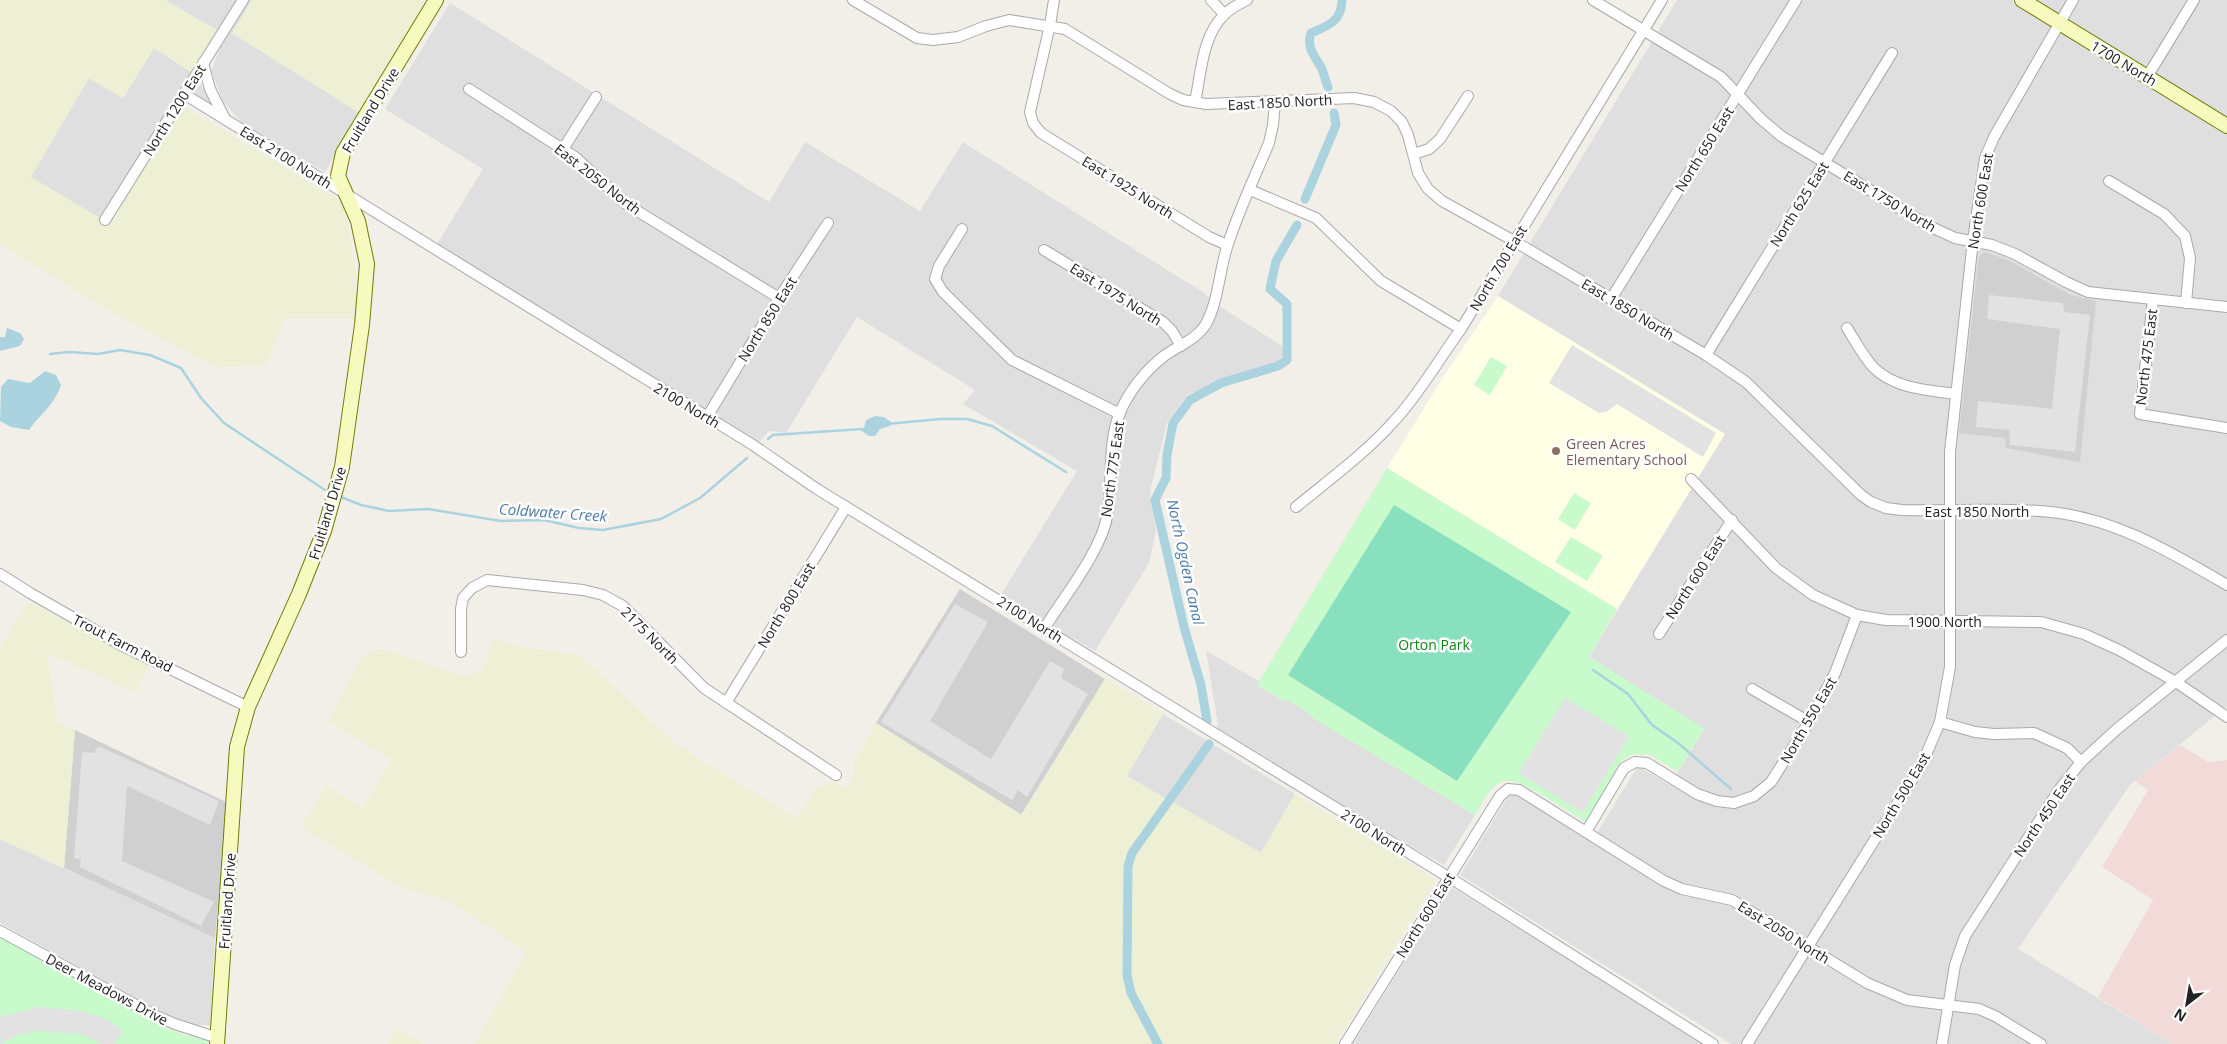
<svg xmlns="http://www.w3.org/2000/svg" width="2227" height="1044" font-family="'Open Sans',sans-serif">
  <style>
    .residential { fill: #e0dfdf }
    .commercial { fill: #f2dad9 }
    .education { fill: #ffffe5 }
    .religious { fill: #d0d0d0 }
    .farmland { fill: #eef0d5 }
    .park { fill: #c8facc }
    .pitch { fill: #88e0be }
    .parking { fill: #e2e2e2 }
    .water { fill: #aad3df }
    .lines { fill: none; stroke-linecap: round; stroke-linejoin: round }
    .stream { stroke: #aad3df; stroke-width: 2.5 }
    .canal { stroke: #aad3df; stroke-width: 9 }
    .street-casing { stroke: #a9a9a9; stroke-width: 12 }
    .secondary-casing { stroke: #707d05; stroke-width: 16 }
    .street { stroke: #fff; stroke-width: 10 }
    .secondary { stroke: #f7fabf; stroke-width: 14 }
    .education-dot { fill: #8d6e63; stroke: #fff; stroke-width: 2 }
    .labels { text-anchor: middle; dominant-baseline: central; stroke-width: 5; stroke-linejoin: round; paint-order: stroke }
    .street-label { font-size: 14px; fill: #222; stroke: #fff }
    .education-label { font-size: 14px; fill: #785e54; stroke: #fff; text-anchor: start }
    .park-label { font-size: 14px; fill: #0c8416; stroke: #fff }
    .water-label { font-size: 15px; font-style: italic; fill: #4a7aab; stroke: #fff }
  </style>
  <rect width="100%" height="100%" fill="#f2efe9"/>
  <g class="residential">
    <polygon points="165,0 252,0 232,33 360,113 325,172 243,124 223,101 211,71 220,48 220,32"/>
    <polygon points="1677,0 2012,0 2227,131 2227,706 2130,785 2018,949 2173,1044 1731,1044 1460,875 1511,792 1592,841 1638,766 1670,785 1704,729 1589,657 1725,434 1498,296"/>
    <polygon points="2034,0 2227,0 2227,118"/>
    <polygon points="450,3 769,202 805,142 920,211 963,142 1201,291 1224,309 1287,349 1279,361 1187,395 1167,423 1150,491 1156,531 1149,563 1095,651 1000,596 1077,471 963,404 975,390 857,317 786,433 769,431 758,443 437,244 483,169 385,109"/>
    <polygon points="154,48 194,74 218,112 190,95 110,224 30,177 89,78 123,98"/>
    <polygon points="1206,651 1259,681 1257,685 1284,701 1286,699 1313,715 1312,717 1475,815 1444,865 1389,834 1216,731 1218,725"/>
    <polygon points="1163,714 1295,794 1261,853 1126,776"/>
    <polygon points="0,839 215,938 210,1025 195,1025 159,1011 0,923"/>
    <polygon points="1451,887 1705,1044 1353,1044"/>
  </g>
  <polygon class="commercial" points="2180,745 2208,762 2227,760 2227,1044 2173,1044 2098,997 2153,900 2102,867 2148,790 2135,781"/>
  <polygon class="education" points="1498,296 1725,434 1617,609 1387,468 1442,379"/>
  <g class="religious">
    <polygon points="1985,252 2010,261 2071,295 2096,301 2080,462 2006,448 2005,438 1959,433 1979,256"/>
    <polygon points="960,589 1105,679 1021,815 876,723"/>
    <polygon points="75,730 228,803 215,938 64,868"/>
  </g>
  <g class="farmland">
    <polygon points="0,0 165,0 220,32 194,74 154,48 123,98 89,78 31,177 110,224 183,106 343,202 351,242 356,283 357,301 354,318 284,318 267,365 215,367 110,311 0,244"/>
    <polygon points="252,0 428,0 360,113 232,33"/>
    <polygon points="28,601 149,665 135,692 47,653 58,723 75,730 64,868 0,839 0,649"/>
    <polygon points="499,639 513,646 580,655 669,738 710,766 797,818 813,793 822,785 832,782 844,788 850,785 854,773 854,763 876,723 1022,815 1105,679 1163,714 1127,776 1261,853 1295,794 1436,880 1335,1044 475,1044 526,952 451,902 398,886 300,826 327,786 363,808 391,760 329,721 362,657 378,649 405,655 433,667 458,674 470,675 482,670 486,662 489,647 493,640"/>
    <polygon points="397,1028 424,1044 388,1044"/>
  </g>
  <g class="park">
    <polygon points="1491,357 1507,366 1490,395 1474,385"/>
    <path d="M1387,468L1617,609L1589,657L1704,728L1678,772L1650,755L1632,754L1620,762L1586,822C1570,813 1522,778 1505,781C1490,784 1482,804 1475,815L1311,717L1312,715L1286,699L1284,701L1257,685Z"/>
    <polygon points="1574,493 1591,503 1575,530 1558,519"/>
    <polygon points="1571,537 1603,556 1587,581 1555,562"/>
    <polygon points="2,938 162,1026 185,1035 207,1040 208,1044 0,1044 0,939"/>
  </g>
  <polygon class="pitch" points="1394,505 1571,612 1457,781 1288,675"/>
  <g class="parking">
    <polygon points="1989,295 2063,303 2064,312 2090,315 2075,452 2010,445 2009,430 1976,427 1978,401 2052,409 2060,329 1987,319"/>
    <polygon points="1572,345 1716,433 1703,457 1617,404 1606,412 1599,413 1549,383"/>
    <polygon points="955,604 988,622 930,721 991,759 1050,661 1064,669 1061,678 1088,694 1027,797 1018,790 1012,800 881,722"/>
    <polygon points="1565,698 1629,736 1583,813 1519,773"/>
    <polygon points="98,746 219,801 210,825 127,786 122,861 214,902 201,926 80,867 81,859 74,858 82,752 94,753"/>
    <polygon points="40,1007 81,1011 104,1018 123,1030 115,1044 102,1044 81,1034 41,1031 17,1035 0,1044 0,1017"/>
  </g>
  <g class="water">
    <polygon points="7,328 20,333 24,339 20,346 0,351 0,337 5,337"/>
    <path d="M45,371L56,375L61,385C54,406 41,413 29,430L11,427L0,421L1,387L8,379L30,383Z"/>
    <polygon points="875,416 884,417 891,422 890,426 880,429 875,436 869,436 859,429 864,428 866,420"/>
  </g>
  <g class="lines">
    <g class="stream">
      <polyline points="50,354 69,352 98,354 120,350 150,355 181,368 201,398 224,423 325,490"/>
      <polyline points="887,424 940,419 967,419 992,426 1066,472"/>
      <polyline points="768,439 773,435 862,429"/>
      <polyline points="341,497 361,505 389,511 428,509 501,521 544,520 579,528 603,530 661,519 700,498 747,458"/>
      <polyline points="1593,670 1628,694 1652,725 1678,743 1731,789"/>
    </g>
    <g class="canal">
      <path d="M1328,87C1325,80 1324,73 1321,67C1314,56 1306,46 1311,33C1328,26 1342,21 1342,0"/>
      <polyline points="1305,199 1336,125 1334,113"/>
      <polyline points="1207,721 1201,685 1184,627 1155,500 1166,478 1167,455 1173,423 1190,400 1221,383 1278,366 1287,360 1287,304 1270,289 1276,261 1297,225"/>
      <polyline points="1158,1044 1131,993 1127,975 1128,866 1132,853 1209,744"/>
    </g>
    <g class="street-casing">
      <g id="street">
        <path d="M853,0L917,38L933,40L958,37L986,26L1009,20L1065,29L1170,94L1183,100L1206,104L1354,98L1374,102L1391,111L1402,122L1408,135L1418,173L1428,189L1442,201L1514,241L1706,355L1746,382L1861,495L1871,502L1886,508L1902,510C1948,511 1994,508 2040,511C2109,515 2169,551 2227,585"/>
        <polyline points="1054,0 1050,25 1030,112 1033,123 1041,133 1209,237 1227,245"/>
        <polyline points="1211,0 1224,14"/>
        <polyline points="1593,0 1721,77 1761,119 1781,136 1929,226 1955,238 1992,245 2015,254 2066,282 2088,292 2227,307"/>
        <polyline points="203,63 210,89 225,119"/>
        <polyline points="2147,77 2194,0"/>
        <polyline points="469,89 575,157 626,204 779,298"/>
        <polyline points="184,94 753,445 817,489 1458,883 1713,1044"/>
        <path d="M1195,102C1201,74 1202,36 1224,15C1230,8 1239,4 1247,0"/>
        <polyline points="563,149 596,97"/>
        <polyline points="1414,154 1429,149 1440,139 1468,96"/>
        <polyline points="2109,181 2164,214 2185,236 2190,258 2186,303"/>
        <polyline points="1250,190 1316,218 1381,281 1461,329"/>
        <polyline points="105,220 243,0"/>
        <polyline points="962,229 939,266 935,279 943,292 1012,360 1120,414"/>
        <polyline points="1044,250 1163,322 1172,331 1181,346"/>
        <polyline points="1611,299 1796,0"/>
        <polyline points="2153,300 2140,414 2227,428"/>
        <path d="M1847,328C1855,341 1863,356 1873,367C1895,389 1927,390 1956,394"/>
        <polyline points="1706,355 1892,53"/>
        <polyline points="707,417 779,298 828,223"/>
        <polyline points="1691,479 1776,568 1813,595 1857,615 1886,620 2041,622 2084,634 2121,651 2176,682 2227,717"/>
        <path d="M1296,507C1330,479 1366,453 1395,420C1420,393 1439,359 1461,329L1662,0"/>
        <polyline points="0,574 30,593 121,645 248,707"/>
        <path d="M1044,629C1063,598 1101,551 1107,517C1113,483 1107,444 1120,412C1130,390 1145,371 1164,356C1178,346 1197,339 1206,324C1219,300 1219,270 1228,244C1239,210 1255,176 1269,143L1273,125L1275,103"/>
        <polyline points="1659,634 1732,520"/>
        <polyline points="461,652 461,609 463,598 472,588 487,580 583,590 603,595 623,606 704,688 836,775"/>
        <polyline points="1752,689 1809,722"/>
        <polyline points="726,703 846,507"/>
        <polyline points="1940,722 1975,732 1994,734 2034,733 2067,748 2081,762"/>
        <polyline points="1586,832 1624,768 1635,762 1647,763 1697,794 1717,801 1734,803 1754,796 1771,782 1809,722 1835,673 1857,615"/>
        <polyline points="0,931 154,1015 175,1024 218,1038"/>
        <polyline points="1345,1044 1500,796 1508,789 1519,790 1664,881 1682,889 1732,900 1867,983 1907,1000 1979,1009 1995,1016 2041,1044"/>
        <polyline points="1747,1044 1922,764 1940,722 1950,667 1950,452 1973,240 1985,158 1994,137 2073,0"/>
        <polyline points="1942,1044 1955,965 1965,936 2059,790 2081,762 2117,729 2227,640"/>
      </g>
    </g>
    <g class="secondary-casing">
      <g id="secondary">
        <polyline points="2022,0 2227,126"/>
        <polyline points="217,1044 237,747 248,707 299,594 324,531 342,467 362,325 367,264 358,221 338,176 343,153 436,0"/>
      </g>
    </g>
    <use href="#street" class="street"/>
    <use href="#secondary" class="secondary"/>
  </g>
  <circle class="education-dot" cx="1556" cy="451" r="5"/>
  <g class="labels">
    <g class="street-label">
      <text transform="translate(2124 63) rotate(31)">1700 North</text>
      <text transform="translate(1280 102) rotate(-3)">East 1850 North</text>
      <text transform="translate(174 110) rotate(-58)">North 1200 East</text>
      <text transform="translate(370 110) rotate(-59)">Fruitland Drive</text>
      <text transform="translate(1704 149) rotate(-58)">North 650 East</text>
      <text transform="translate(286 157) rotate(32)">East 2100 North</text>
      <text transform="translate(598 179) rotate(38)">East 2050 North</text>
      <text transform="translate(1128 187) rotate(32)">East 1925 North</text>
      <text transform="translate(1890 201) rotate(31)">East 1750 North</text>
      <text transform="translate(1980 201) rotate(-81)">North 600 East</text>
      <text transform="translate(1799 204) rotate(-58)">North 625 East</text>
      <text transform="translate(1498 268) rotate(-59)">North 700 East</text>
      <text transform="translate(1116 294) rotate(32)">East 1975 North</text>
      <text transform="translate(1628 309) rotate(31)">East 1850 North</text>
      <text transform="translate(767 319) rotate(-58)">North 850 East</text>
      <text transform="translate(2146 357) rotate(-83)">North 475 East</text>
      <text transform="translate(687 405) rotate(31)">2100 North</text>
      <text transform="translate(1112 469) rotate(-82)">North 775 East</text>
      <text x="1977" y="511">East 1850 North</text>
      <text transform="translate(327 513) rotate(-73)">Fruitland Drive</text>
      <text transform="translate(1695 577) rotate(-57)">North 600 East</text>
      <text transform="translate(786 605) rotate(-59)">North 800 East</text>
      <text transform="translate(1030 619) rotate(32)">2100 North</text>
      <text x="1945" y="621">1900 North</text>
      <text transform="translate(650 635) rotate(45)">2175 North</text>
      <text transform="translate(123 643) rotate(27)">Trout Farm Road</text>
      <text transform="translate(1808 720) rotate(-60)">North 550 East</text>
      <text transform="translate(1901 795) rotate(-59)">North 500 East</text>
      <text transform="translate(2044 815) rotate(-56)">North 450 East</text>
      <text transform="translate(1374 832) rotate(32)">2100 North</text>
      <text transform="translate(227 901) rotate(-86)">Fruitland Drive</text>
      <text transform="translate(1425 915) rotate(-58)">North 600 East</text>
      <text transform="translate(1784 932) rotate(32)">East 2050 North</text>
      <text transform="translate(107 989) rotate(28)">Deer Meadows Drive</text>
    </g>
    <g class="education-label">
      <text x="1566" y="443">Green Acres<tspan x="1566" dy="16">Elementary School</tspan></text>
    </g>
    <g class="park-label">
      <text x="1434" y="644">Orton Park</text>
    </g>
    <g class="water-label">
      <text transform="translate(553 512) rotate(4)">Coldwater Creek</text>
      <text transform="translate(1186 562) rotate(78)">North Ogden Canal</text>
    </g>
  </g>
  <g transform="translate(2187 1004) rotate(211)" stroke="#ffffff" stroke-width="4" paint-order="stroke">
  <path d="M0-4L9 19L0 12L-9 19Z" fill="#222222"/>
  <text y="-8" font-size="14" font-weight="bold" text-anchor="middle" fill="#222222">N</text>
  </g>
</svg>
